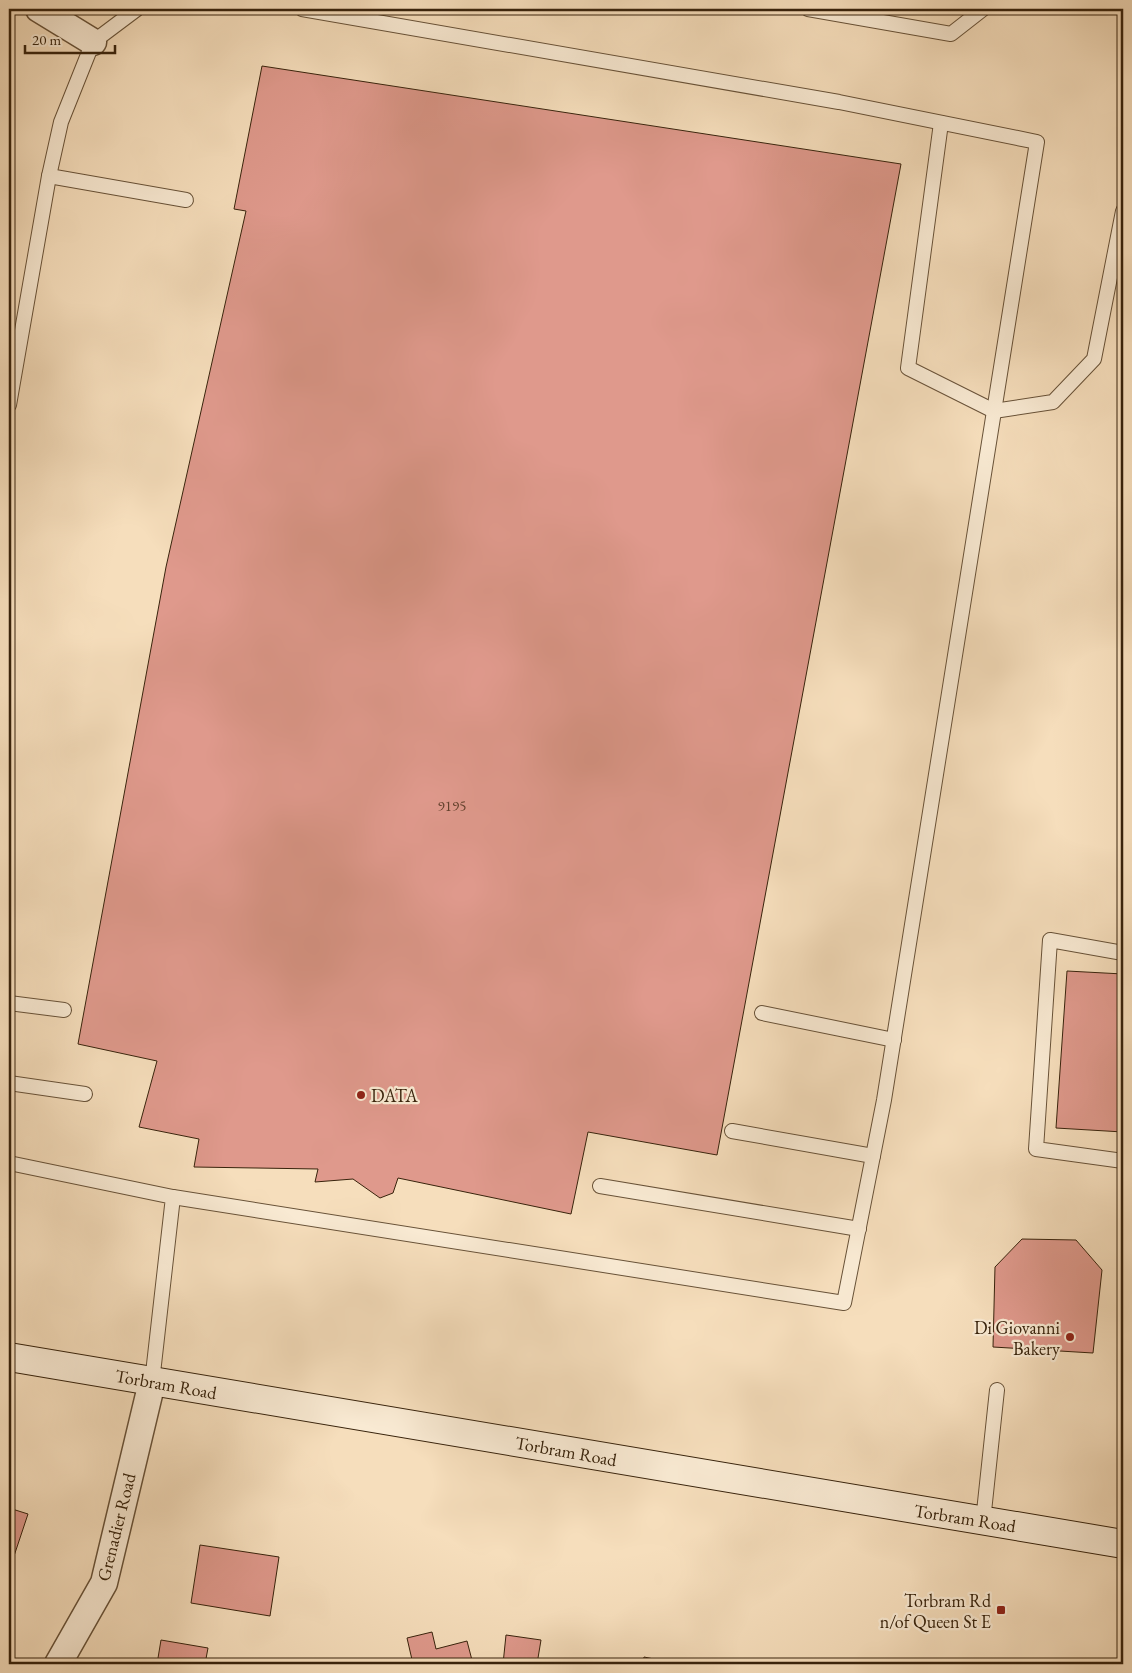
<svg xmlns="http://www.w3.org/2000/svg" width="1132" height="1673" font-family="'EB Garamond',serif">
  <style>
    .building { fill: #df998c; stroke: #38230c }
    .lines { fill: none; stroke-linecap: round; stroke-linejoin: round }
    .lane-casing { stroke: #685238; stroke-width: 16 }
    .street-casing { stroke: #685238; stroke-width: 29 }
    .secondary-casing { stroke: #38230c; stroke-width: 30 }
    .lane { stroke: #f9ead3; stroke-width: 14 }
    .street { stroke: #f9ead3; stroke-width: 26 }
    .secondary { stroke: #f9ead3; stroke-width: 28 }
    .poi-dot { fill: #8f2418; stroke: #f9ead3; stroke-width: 2 }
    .labels { text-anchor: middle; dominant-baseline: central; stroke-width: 4.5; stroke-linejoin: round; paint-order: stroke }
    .number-label { font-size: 15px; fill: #62402c }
    .poi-label { font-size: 18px; fill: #38230c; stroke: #f9ead3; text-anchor: end }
    .street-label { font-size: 18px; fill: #38230c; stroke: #f9ead3 }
  </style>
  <rect width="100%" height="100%" fill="#f6debc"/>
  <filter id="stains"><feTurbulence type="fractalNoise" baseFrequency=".004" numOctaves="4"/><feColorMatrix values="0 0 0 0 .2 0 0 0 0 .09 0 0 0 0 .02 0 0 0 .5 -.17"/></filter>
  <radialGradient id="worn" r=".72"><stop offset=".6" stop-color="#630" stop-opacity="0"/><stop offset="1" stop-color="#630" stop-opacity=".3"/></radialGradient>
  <g class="building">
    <polygon points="262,66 901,164 717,1155 588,1132 571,1214 398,1178 393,1193 380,1198 353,1179 315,1182 318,1169 194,1167 199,1139 139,1127 157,1061 78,1044 166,567 246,211 234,209"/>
    <polygon points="1067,971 1123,974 1123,1132 1056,1128"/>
    <polygon points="1022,1239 1076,1240 1102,1270 1093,1353 993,1347 995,1267"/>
    <polygon points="9,1508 28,1514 10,1568 9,1568"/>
    <polygon points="200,1545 279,1557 270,1616 191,1603"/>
    <polygon points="432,1632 436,1649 467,1641 473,1664 413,1664 407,1638"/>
    <polygon points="506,1635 541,1640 537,1664 503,1664"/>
    <polygon points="161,1640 208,1648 205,1664 157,1664"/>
    <polygon points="644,1657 679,1664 642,1664"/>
  </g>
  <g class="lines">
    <g class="lane-casing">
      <g id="lane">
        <polyline points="808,9 951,34 983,9"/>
        <polyline points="941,123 908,368 994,411 1053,402 1094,359 1123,211"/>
        <polyline points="49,176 186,200"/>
        <polyline points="9,405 49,176 61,122 93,42 137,9"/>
        <polyline points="1123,953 1050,940 1036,1149 1123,1161"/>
        <polyline points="9,1003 64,1010"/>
        <polyline points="762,1013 894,1040"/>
        <polyline points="9,1083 85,1094"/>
        <polyline points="732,1131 873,1156"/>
        <polyline points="9,1163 173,1197 152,1382"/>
        <polyline points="600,1186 859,1229"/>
        <polyline points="173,1197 844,1303 884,1100 1037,142 839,102 302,9"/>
        <polyline points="983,1521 997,1390"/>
      </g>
    </g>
    <g class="street-casing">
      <g id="street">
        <polyline points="39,9 93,42"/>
        <polyline points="58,1664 104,1583 152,1382"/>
      </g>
    </g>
    <g class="secondary-casing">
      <polyline id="secondary" points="9,1357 1123,1544"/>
    </g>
    <use href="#lane" class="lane"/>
    <use href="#street" class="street"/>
    <use href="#secondary" class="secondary"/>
  </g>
  <g class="poi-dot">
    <circle cx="361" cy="1095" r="5"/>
    <circle cx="1070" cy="1337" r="5"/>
    <rect x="996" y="1605" width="10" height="10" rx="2.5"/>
  </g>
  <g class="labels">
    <g class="number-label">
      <text x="452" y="805">9195</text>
    </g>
    <g class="poi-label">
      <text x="371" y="1095" text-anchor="start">DATA</text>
      <text x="1060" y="1327">Di Giovanni<tspan x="1060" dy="21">Bakery</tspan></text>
      <text x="991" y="1600">Torbram Rd<tspan x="991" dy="21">n/of Queen St E</tspan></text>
    </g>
    <g class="street-label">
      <text transform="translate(166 1384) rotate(10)">Torbram Road</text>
      <text transform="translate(566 1451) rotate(10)">Torbram Road</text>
      <text transform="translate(965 1518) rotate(9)">Torbram Road</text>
      <text transform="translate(116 1527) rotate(-76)">Grenadier Road</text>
    </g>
  </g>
  <rect width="1132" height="1673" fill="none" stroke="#f6debc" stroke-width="30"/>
  <rect x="10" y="10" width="1112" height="1653" fill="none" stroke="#38230c" stroke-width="2.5"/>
  <rect x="15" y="15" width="1102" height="1643" fill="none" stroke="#38230c"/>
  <path d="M25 45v8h90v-8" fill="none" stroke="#38230c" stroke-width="2.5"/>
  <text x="32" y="45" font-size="15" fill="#38230c" stroke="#f9ead3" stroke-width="4" paint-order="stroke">20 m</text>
  <rect width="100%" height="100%" filter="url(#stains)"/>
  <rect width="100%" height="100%" fill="url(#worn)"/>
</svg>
